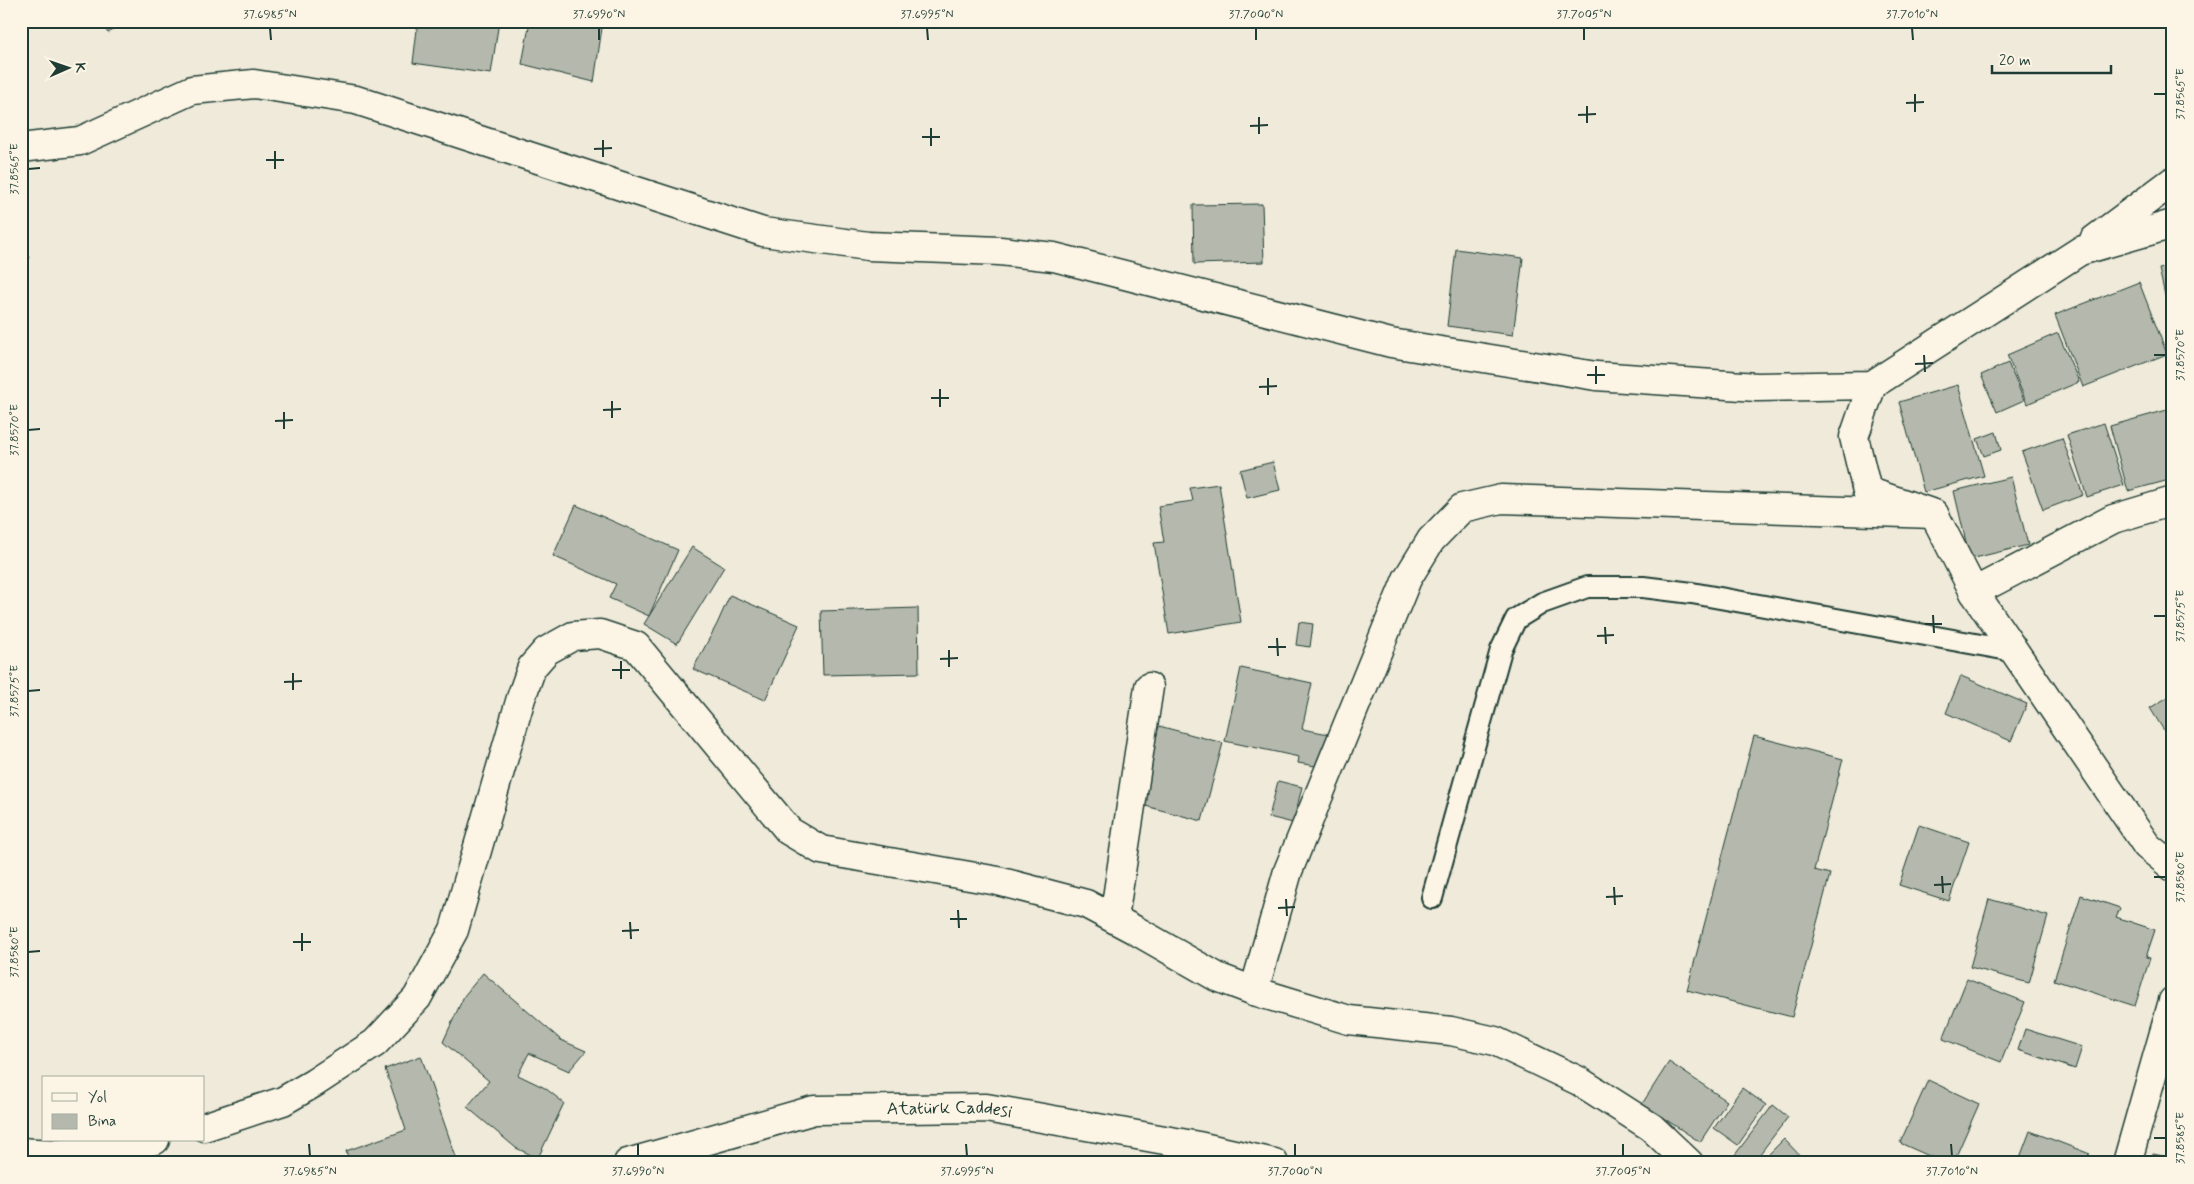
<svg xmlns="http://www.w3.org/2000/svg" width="2194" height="1184" font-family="Mynerve,sans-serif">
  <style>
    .building { fill: #b5b9ad; stroke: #1f3d34 }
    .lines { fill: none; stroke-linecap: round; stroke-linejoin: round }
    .service-casing { stroke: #1f3d34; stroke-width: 24 }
    .minor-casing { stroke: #1f3d34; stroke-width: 31 }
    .secondary-casing { stroke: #1f3d34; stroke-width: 31 }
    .service { stroke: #fcf5e5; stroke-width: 20 }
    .minor { stroke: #fcf5e5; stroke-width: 28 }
    .secondary { stroke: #fcf5e5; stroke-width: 28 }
    .ticks { fill: none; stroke: #1f3d34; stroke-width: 2 }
    .labels { text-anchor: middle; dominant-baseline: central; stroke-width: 4; stroke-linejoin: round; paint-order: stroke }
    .street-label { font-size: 18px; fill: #1f3d34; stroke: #fcf5e5 }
    .neatline { fill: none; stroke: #1f3d34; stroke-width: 2 }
    .ticks-label { font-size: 12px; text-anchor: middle; fill: #1f3d34 }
  </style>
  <rect width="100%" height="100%" fill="#efeada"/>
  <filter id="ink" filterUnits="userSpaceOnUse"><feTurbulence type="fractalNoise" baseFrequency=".02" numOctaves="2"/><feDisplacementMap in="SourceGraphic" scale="10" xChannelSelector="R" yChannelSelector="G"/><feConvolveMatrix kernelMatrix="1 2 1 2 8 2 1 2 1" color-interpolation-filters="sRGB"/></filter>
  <g filter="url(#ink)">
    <g class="building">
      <polygon points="99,21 124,21 108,33"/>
      <polygon points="418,21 499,21 491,74 413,63"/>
      <polygon points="530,21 603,21 594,82 522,64"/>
      <polygon points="1262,204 1264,262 1194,264 1193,205"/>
      <polygon points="21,248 30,258 21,265"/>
      <polygon points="1456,249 1523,258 1513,335 1447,326"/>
      <polygon points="2173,266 2173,302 2167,304 2159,269"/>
      <polygon points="2139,282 2167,354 2083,387 2055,315"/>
      <polygon points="2058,333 2079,382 2027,404 2007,355"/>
      <polygon points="2008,363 2024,400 1997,412 1981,375"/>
      <polygon points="1958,385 1984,476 1924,492 1899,402"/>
      <polygon points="2167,410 2173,431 2173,479 2128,491 2110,426"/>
      <polygon points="2104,423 2124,485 2087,497 2067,435"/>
      <polygon points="1996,432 2001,450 1984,456 1977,439"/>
      <polygon points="2062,438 2083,495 2043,510 2022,452"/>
      <polygon points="1273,462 1280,490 1247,498 1240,470"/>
      <polygon points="2011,477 2028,545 1970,559 1954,491"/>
      <polygon points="1219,484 1241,622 1169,634 1154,543 1164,542 1158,506 1193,501 1190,488"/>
      <polygon points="576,505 678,550 649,616 609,598 616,584 553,556"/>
      <polygon points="692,547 724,567 677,644 644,624"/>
      <polygon points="730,595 799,625 765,700 693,669 717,624"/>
      <polygon points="918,608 919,673 823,675 821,611"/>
      <polygon points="1299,622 1313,624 1310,647 1296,645"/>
      <polygon points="1241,668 1312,683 1302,729 1334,735 1327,768 1298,763 1299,757 1225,741"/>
      <polygon points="1961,676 2027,704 2011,741 1946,713"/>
      <polygon points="2173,694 2173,745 2150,708"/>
      <polygon points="1159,726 1223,743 1202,821 1138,804"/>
      <polygon points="1754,736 1843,759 1814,870 1830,874 1792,1017 1687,990"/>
      <polygon points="1278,781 1302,787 1293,823 1269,817"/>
      <polygon points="1919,825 1969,842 1949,901 1899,885"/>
      <polygon points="2081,895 2120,908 2116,917 2155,930 2146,957 2150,958 2135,1006 2054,980"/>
      <polygon points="1989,899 2048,916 2029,983 1970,967"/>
      <polygon points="483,973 561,1040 586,1051 569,1071 529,1053 518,1075 545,1088 564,1103 538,1158 516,1148 467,1107 489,1081 443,1042 464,996"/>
      <polygon points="1967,979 2025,1002 2001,1062 1943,1039"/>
      <polygon points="2025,1029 2082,1047 2075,1069 2018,1050"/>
      <polygon points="421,1056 458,1163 350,1163 346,1151 406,1130 385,1069"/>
      <polygon points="1669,1062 1727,1101 1700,1142 1642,1104"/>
      <polygon points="1928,1080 1979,1104 1953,1163 1945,1163 1900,1143"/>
      <polygon points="1742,1088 1766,1105 1738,1145 1714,1128"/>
      <polygon points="1773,1105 1788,1117 1753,1163 1743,1163 1734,1156"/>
      <polygon points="2030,1131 2090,1154 2086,1163 2018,1163"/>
      <polygon points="1784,1139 1807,1163 1760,1163"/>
      <polygon points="2153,1154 2173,1158 2173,1163 2152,1163"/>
    </g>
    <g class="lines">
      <g class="service-casing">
        <polyline id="service" points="1432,898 1501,650 1516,619 1542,603 1587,587 1643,587 1692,593 2014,651"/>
      </g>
      <g class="minor-casing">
        <g id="minor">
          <polyline points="21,148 80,141 192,90 254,84 356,100 763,232 868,246 1000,251 1054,257 1391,343 1596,376 1757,387 1872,385 2080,251 2173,224"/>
          <polyline points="2094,240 2173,181"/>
          <polyline points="1872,385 1854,437 1867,491 1934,514 1974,592 2147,846 2173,867"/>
          <polyline points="1974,592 2113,519 2173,501"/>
          <polyline points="1114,918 1149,687"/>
          <polyline points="1254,991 1288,871 1407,579 1431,540 1462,508 1501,499 1934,514"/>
          <polyline points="204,1127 283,1101 314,1083 375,1043 417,998 454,930 521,698 532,667 546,651 573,636 600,634 636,646 789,831 821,850 998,881 1086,904 1135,930 1217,977 1254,991 1349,1020 1451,1031 1495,1041 1579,1081 1651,1127 1689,1163"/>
          <path d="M21,1152C62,1156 116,1151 155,1140"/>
          <polyline points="2127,1163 2173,1001"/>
        </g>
      </g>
      <g class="secondary-casing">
        <g id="secondary">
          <path id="s1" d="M628,1163L814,1110L986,1108L1198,1146L1274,1163"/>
        </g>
      </g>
      <use href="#service" class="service"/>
      <use href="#minor" class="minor"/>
      <use href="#secondary" class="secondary"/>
    </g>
  </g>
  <path class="ticks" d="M270,28L271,40M599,28V40M927,28L928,40M1256,28V40M1584,28V40M1912,28L1913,40M1915,94V112M2154,94H2166M1906,103L1924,102M1587,106V123M1578,115L1596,114M1259,117V134M1250,126L1268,125M931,128V146M922,137H940M603,140V157M594,149L612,148M275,151V169M266,160H284M28,169L40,168M1924,355L1925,372M2154,355H2166M1915,364L1933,363M1596,366V384M1587,375H1605M1268,378V395M1259,387L1277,386M940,389V407M931,398H949M612,401V418M603,410L621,409M284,412V429M275,421L293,420M28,430L40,429M1933,615L1934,633M2154,616H2166M1925,624H1942M1605,627L1606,644M1597,636L1614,635M1277,638L1278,656M1268,647H1286M949,650V667M940,659L958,658M621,661V679M612,670H630M293,673V690M284,682L302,681M28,691L40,690M1942,876L1943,893M2154,877H2166M1934,885L1951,884M1614,887L1615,905M1606,897L1623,896M1286,899L1287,916M1278,908L1295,907M958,910L959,928M950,919H967M630,922L631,939M622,931L639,930M302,933V951M293,942H311M28,952L40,951M2154,1138H2166M309,1144L310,1156M638,1144V1156M966,1144L967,1156M1295,1144V1156M1623,1144V1156M1951,1144L1952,1156"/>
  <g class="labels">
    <g class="street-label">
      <text stroke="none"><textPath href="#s1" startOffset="329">Atatürk Caddesi</textPath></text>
    </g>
  </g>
  <rect width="2194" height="1184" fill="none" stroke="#fcf5e5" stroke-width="55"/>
  <rect x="42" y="1076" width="162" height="65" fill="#fcf5e5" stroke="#a4ab9e"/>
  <rect x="52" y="1093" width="25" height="8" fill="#fcf5e5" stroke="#a4ab9e"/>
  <text x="88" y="1102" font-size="15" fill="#1f3d34">Yol</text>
  <rect x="52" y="1114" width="25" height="15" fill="#b5b9ad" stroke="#a4ab9e"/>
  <text x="88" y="1126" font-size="15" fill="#1f3d34">Bina</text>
  <g transform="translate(68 68) rotate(88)" stroke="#fcf5e5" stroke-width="4" paint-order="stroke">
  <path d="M0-4L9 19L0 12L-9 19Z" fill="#1f3d34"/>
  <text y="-8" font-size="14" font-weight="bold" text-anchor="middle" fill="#1f3d34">K</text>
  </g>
  <path d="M1992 65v8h119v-8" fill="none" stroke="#1f3d34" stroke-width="2.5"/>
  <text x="1999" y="65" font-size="15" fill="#1f3d34" stroke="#fcf5e5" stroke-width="4" paint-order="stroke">20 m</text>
  <rect x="28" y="28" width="2138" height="1128" class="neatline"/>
  <g class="ticks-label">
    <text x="270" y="18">37.6985°N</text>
    <text x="599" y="18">37.6990°N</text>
    <text x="927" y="18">37.6995°N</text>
    <text x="1256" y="18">37.7000°N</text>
    <text x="1584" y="18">37.7005°N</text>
    <text x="1912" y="18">37.7010°N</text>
    <text transform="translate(2180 94) rotate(-90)" y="4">37.8565°E</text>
    <text transform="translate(14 169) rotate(-90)" y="4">37.8565°E</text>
    <text transform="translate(2180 355) rotate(-90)" y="4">37.8570°E</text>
    <text transform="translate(14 430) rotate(-90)" y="4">37.8570°E</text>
    <text transform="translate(2180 616) rotate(-90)" y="4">37.8575°E</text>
    <text transform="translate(14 691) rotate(-90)" y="4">37.8575°E</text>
    <text transform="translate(2180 877) rotate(-90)" y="4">37.8580°E</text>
    <text transform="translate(14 952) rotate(-90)" y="4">37.8580°E</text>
    <text transform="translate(2180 1138) rotate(-90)" y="4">37.8585°E</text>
    <text x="310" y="1175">37.6985°N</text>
    <text x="638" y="1175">37.6990°N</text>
    <text x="967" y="1175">37.6995°N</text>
    <text x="1295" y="1175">37.7000°N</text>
    <text x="1623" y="1175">37.7005°N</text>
    <text x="1952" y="1175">37.7010°N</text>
  </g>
</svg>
